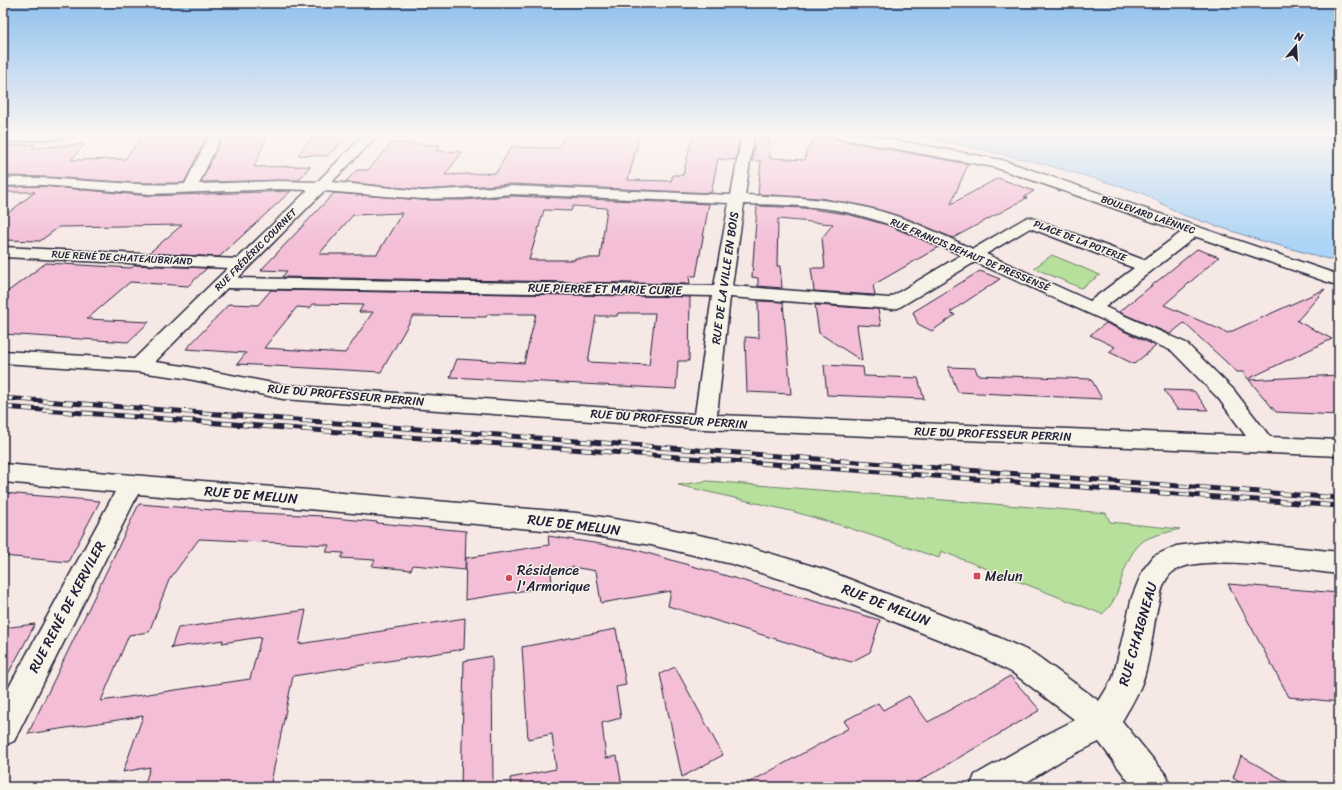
<svg xmlns="http://www.w3.org/2000/svg" width="1342" height="790" font-family="Sriracha,sans-serif">
  <style>
    .green { fill: #b6e09c; stroke: #6c816c }
    .water { fill: #abd4f6; stroke: #748dab }
    .building { fill: #f4bed7; stroke: #22223b; fill-rule: evenodd }
    .lines { fill: none; stroke-linecap: round; stroke-linejoin: round }
    .minor-casing { stroke: #22223b; stroke-width: 3 }
    .secondary-casing { stroke: #22223b; stroke-width: 3 }
    .minor { fill: #f7f3e8; fill-rule: evenodd }
    .secondary { fill: #f7f3e8; fill-rule: evenodd }
    .rail-casing { stroke: #22223b; stroke-width: 5 }
    .rail { stroke: #f7f3e8; stroke-width: 3.5; stroke-dasharray: 10; stroke-linecap: butt }
    .poi-dot { fill: #d1495b; stroke: #f7f3e8; stroke-width: 1.5 }
    .labels { text-anchor: middle; dominant-baseline: central; stroke-width: 3; stroke-linejoin: round; paint-order: stroke }
    .far-street-label { font-size: 10px; fill: #22223b; stroke: #f7f3e8 }
    .street-label { font-size: 12px; fill: #22223b; stroke: #f7f3e8 }
    .near-street-label { font-size: 14px; fill: #22223b; stroke: #f7f3e8 }
    .near-poi-label { font-size: 14px; fill: #22223b; stroke: #f7f3e8; text-anchor: start }
  </style>
  <rect width="100%" height="100%" fill="#f6e8e5"/>
  <filter id="ink" filterUnits="userSpaceOnUse"><feTurbulence type="fractalNoise" baseFrequency=".025" numOctaves="2"/><feDisplacementMap in="SourceGraphic" scale="8" xChannelSelector="R" yChannelSelector="G"/><feConvolveMatrix kernelMatrix="1 2 1 2 8 2 1 2 1" color-interpolation-filters="sRGB"/></filter>
  <g filter="url(#ink)">
    <g class="green">
      <polygon points="1052,255 1100,275 1081,288 1034,268"/>
      <path d="M707,481L1106,513L1110,522L1180,529C1170,532 1148,536 1142,542C1118,563 1124,598 1102,614L941,551L939,558L843,526L791,511L678,485Z"/>
    </g>
    <polygon class="water" points="912,134 1339,134 1339,262 1259,240 1183,215 1140,192 1093,178 1036,162"/>
    <g class="building">
      <polygon points="157,134 208,134 184,183 139,183 49,177 3,176 3,146 36,144 32,148 85,144 71,160 125,159 143,135"/>
      <polygon points="223,134 268,134 254,167 310,166 299,180 201,182"/>
      <polygon points="315,134 351,134 327,156 298,155"/>
      <polygon points="565,134 640,134 628,180 671,181 673,175 683,175 693,134 740,134 736,160 718,159 711,193 511,184 422,190 345,182 357,170 368,170 392,143 440,145 436,151 462,152 445,175 496,173 511,147 557,148 560,146"/>
      <polygon points="755,134 769,134 770,158 805,160 806,151 817,136 968,164 951,204 998,178 1034,191 1024,197 1027,198 953,238 906,218 864,206 820,198 758,194 761,161 752,161"/>
      <polygon points="42,186 150,196 291,191 219,257 149,253 182,225 59,227 40,241 3,240 3,217 35,192 3,192 3,187"/>
      <path d="M334,193L422,200H465L511,196L709,204L696,276H689L690,284L282,277L287,271L261,270ZM573,206L607,208L600,258H575V260H529L544,210L571,211ZM402,213L377,254H319L353,215Z"/>
      <polygon points="757,206 803,208 847,214 887,225 939,247 873,285 875,295 814,291 811,268 825,268 822,238 833,224 778,219 777,266 780,266 782,288 758,286 758,278 752,277"/>
      <polygon points="1197,249 1219,257 1164,305 1228,333 1325,289 1297,321 1332,339 1248,379 1243,372 1237,372 1184,323 1170,334 1119,312"/>
      <polygon points="46,263 131,268 135,265 207,268 188,286 130,282 87,319 149,322 128,342 3,334 3,295"/>
      <polygon points="980,271 1000,279 950,312 955,315 932,331 918,324 913,312"/>
      <path d="M271,290L690,297L689,361H678L676,389L450,377L457,359L524,363L536,314H488L486,317L413,316L381,372L237,364L246,353L186,349L229,304L258,305ZM313,304L363,305L359,312H373L345,353L264,348L297,307L310,308ZM618,313H655L649,365L588,362L596,316H617Z"/>
      <polygon points="758,301 783,302 791,394 747,392 745,337 759,338"/>
      <polygon points="815,305 878,309 881,326 857,325 862,361 819,333"/>
      <polygon points="1106,323 1156,346 1134,364 1109,352 1115,347 1090,335"/>
      <polygon points="824,365 863,367 864,376 918,378 924,399 827,395"/>
      <polygon points="948,367 975,368 978,375 1091,379 1102,399 958,392"/>
      <polygon points="1339,375 1339,415 1276,412 1249,380"/>
      <polygon points="1164,390 1194,391 1208,410 1177,409"/>
      <polygon points="3,493 54,497 100,501 68,562 3,556"/>
      <polygon points="139,504 238,512 322,516 321,517 378,522 377,523 466,531 465,570 413,565 411,570 372,566 375,560 341,558 344,553 326,552 329,545 199,539 169,580 149,632 129,635 101,701 250,679 261,637 222,643 223,640 171,648 178,628 306,610 299,644 465,618 464,649 293,676 270,787 144,787 150,767 123,772 143,716 28,734"/>
      <polygon points="548,536 633,549 880,620 870,652 851,662 668,606 671,591 601,603 596,571 572,567 551,571 552,586 465,600 466,558 549,545"/>
      <polygon points="1228,584 1339,593 1339,702 1289,697"/>
      <polygon points="35,624 20,652 3,683 3,628"/>
      <polygon points="616,629 626,685 616,687 621,718 602,723 606,758 617,756 622,787 511,787 510,778 556,769 552,734 528,739 522,647"/>
      <polygon points="492,656 493,787 461,787 464,661"/>
      <polygon points="675,667 723,755 682,777 660,674"/>
      <polygon points="1010,676 1040,710 909,787 741,787 849,728 844,721 878,703 883,710 909,696 928,722"/>
      <polygon points="1241,756 1296,787 1247,787 1233,778"/>
    </g>
    <g class="lines">
      <g class="minor-casing">
        <g id="minor">
          <polygon points="3,134 68,134 62,138 3,142"/>
          <path d="M210,134H222L199,184L278,181L317,182L365,134H379L332,182L422,191L511,186L731,195L742,134H754L745,195C785,197 825,198 864,207C902,215 938,233 973,249L1024,219L1029,217L1144,260L1187,228H1199L1201,231L1199,234L1105,307L1186,343L1233,389L1270,437L1339,440V456L705,429L283,399L184,378L139,372L3,363V351L134,359L228,268L3,257V247L237,259L308,190L278,189L150,194L42,185L3,186V178C64,176 124,187 185,184ZM324,191L422,199L465,198L511,194L729,203L714,286L238,278ZM744,204C783,205 824,205 862,216C897,225 929,241 961,255L889,298L732,286ZM1030,228L1134,268L1090,301L986,254ZM975,262L1172,351L1219,399L1246,436L717,415L730,297L892,309L898,308ZM227,288L712,296L695,414L283,385L184,366L155,362Z"/>
          <path d="M3,464L577,513L651,525L732,542L826,570L1000,638L1033,653L1099,701L1113,678L1132,597L1143,570L1154,556L1176,546L1223,540L1339,552V574C1303,570 1202,552 1174,571C1166,576 1162,588 1160,597C1152,625 1152,656 1142,683C1137,696 1129,709 1122,721L1166,775L1171,787H1133L1099,742L1062,760L1019,787H970L975,775L1040,738L1075,720L1013,673L980,656L810,588L732,564L651,545L577,533L138,494L14,741L3,746V698L115,492L3,482Z"/>
        </g>
      </g>
      <g class="secondary-casing">
        <polygon id="secondary" points="831,134 861,134 1002,160 1339,275 1339,286 994,167 837,138"/>
      </g>
      <use href="#minor" class="minor"/>
      <use href="#secondary" class="secondary"/>
      <g class="rail-casing">
        <g id="rail">
          <polyline points="3,398 1339,498"/>
          <polyline points="3,407 1339,506"/>
        </g>
      </g>
      <use href="#rail" class="rail"/>
    </g>
  </g>
  <linearGradient id="sky" x2="0" y2="1"><stop stop-color="#8fc1ee"/><stop offset="0.55" stop-color="#fbf5f3"/><stop offset="1" stop-color="#fbf5f3" stop-opacity="0"/></linearGradient>
  <rect width="1342" height="245" fill="url(#sky)"/>
  <g class="poi-dot">
    <rect x="973" y="572" width="8" height="8" rx="2"/>
    <circle cx="509" cy="578" r="4"/>
  </g>
  <g class="labels">
    <g class="far-street-label">
      <text transform="translate(1148 215) rotate(19)">BOULEVARD LAËNNEC</text>
      <text transform="translate(1080 241) rotate(21)">PLACE DE LA POTERIE</text>
      <text transform="translate(256 250) rotate(-45)">RUE FRÉDÉRIC COURNET</text>
      <text transform="translate(970 255) rotate(23)">RUE FRANCIS DEHAUT DE PRESSENSÉ</text>
      <text transform="translate(122 258) rotate(3)">RUE RENÉ DE CHATEAUBRIAND</text>
    </g>
    <g class="street-label">
      <text transform="translate(725 278) rotate(-82)">RUE DE LA VILLE EN BOIS</text>
      <text transform="translate(605 289) rotate(1)">RUE PIERRE ET MARIE CURIE</text>
      <text transform="translate(346 395) rotate(5)">RUE DU PROFESSEUR PERRIN</text>
      <text transform="translate(669 419) rotate(4)">RUE DU PROFESSEUR PERRIN</text>
      <text transform="translate(993 434) rotate(2)">RUE DU PROFESSEUR PERRIN</text>
    </g>
    <g class="near-street-label">
      <text transform="translate(251 495) rotate(5)">RUE DE MELUN</text>
      <text transform="translate(574 525) rotate(7)">RUE DE MELUN</text>
      <text transform="translate(886 605) rotate(21)">RUE DE MELUN</text>
      <text transform="translate(67 607) rotate(-62)">RUE RENÉ DE KERVILER</text>
      <text transform="translate(1138 634) rotate(-74)">RUE CHAIGNEAU</text>
    </g>
    <g class="near-poi-label">
      <text x="517" y="570">Résidence<tspan x="517" dy="16">l'Armorique</tspan></text>
      <text x="985" y="576">Melun</text>
    </g>
  </g>
  <rect width="1342" height="790" fill="none" stroke="#f7f3e8" stroke-width="16"/>
  <rect x="8" y="8" width="1326" height="774" fill="none" stroke="#22223b" stroke-width="1.5" filter="url(#ink)"/>
  <g transform="translate(1296 46) rotate(18)" stroke="#f7f3e8" stroke-width="3" paint-order="stroke">
  <path d="M0-3L7 15L0 10L-7 15Z" fill="#22223b"/>
  <text y="-6" font-size="11" font-weight="bold" text-anchor="middle" fill="#22223b">N</text>
  </g>
</svg>
